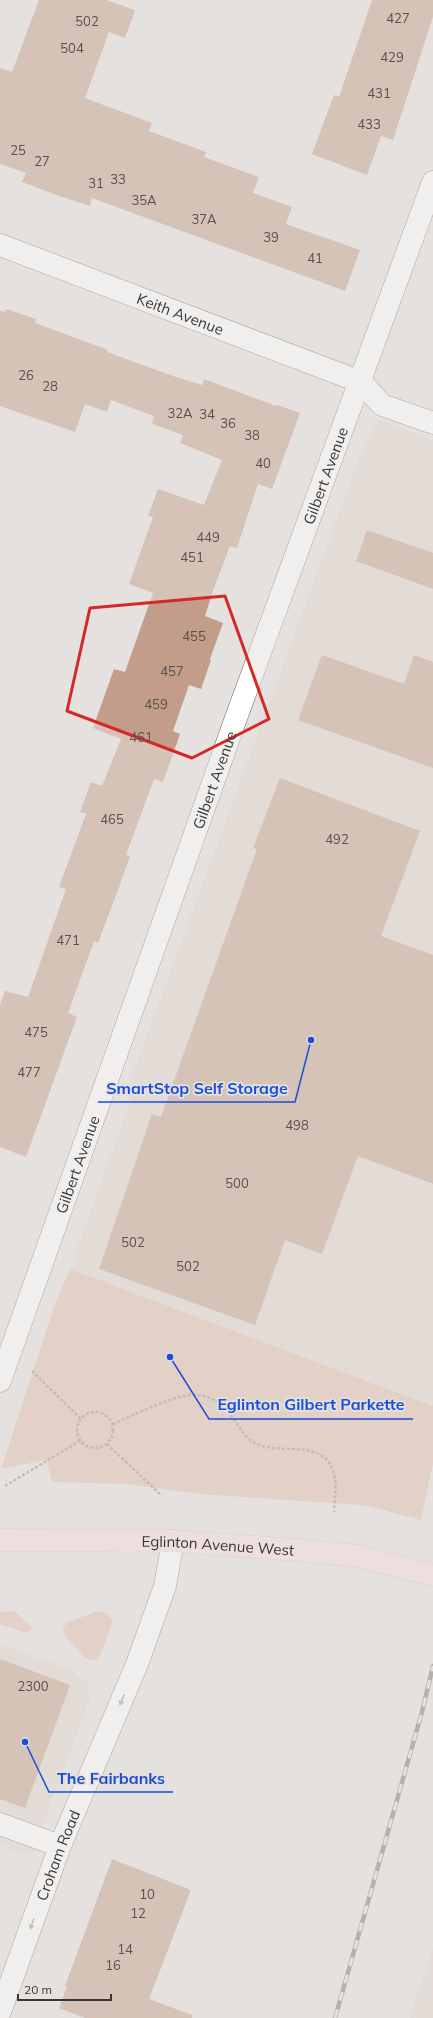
<svg xmlns="http://www.w3.org/2000/svg" width="433" height="2018" font-family="Mulish,sans-serif">
  <style>
    .built { fill: #dfd3cd }
    .green { fill: #e0bdac }
    .building { fill: #c19d8a }
    .lines { fill: none; stroke-linecap: round; stroke-linejoin: round }
    .minor-casing { stroke: #615e5c; stroke-width: 23 }
    .major-casing { stroke: #c0bfbf; stroke-width: 23 }
    .path { stroke: #93908f; stroke-width: 2.5; stroke-dasharray: 3 2; stroke-linecap: butt }
    .minor { stroke: #fff; stroke-width: 22 }
    .major { stroke: #f7dbdd; stroke-width: 22 }
    .rail-casing { stroke: #757371; stroke-width: 4.5 }
    .rail { stroke: #e5e1df; stroke-width: 3; stroke-dasharray: 9; stroke-linecap: butt }
    .oneway { fill: #9c9b9a }
    .marked { fill: none; stroke: #d62828; stroke-width: 3; stroke-linejoin: round }
    .labels { text-anchor: middle; dominant-baseline: central; stroke-width: 3.5; stroke-linejoin: round; paint-order: stroke }
    .number-label { font-size: 13px; fill: #5b504b }
    .street-label { font-size: 15px; fill: #393736; stroke: #e5e1df }
    .leader { fill: none; stroke: #1d4ed8; stroke-width: 1.5 }
    .callout-dot { fill: #1d4ed8; stroke: #e5e1df; stroke-width: 1.5 }
    .callout-label { font-size: 16px; text-anchor: middle; font-weight: bold; fill: #1d4ed8; stroke: #e5e1df; stroke-width: 3.5; stroke-linejoin: round; paint-order: stroke }
  </style>
  <rect width="100%" height="100%" fill="#e5e1df"/>
  <g class="built">
    <polygon points="379,420 433,440 433,1406 70,1269 132,1097 125,1095 360,456"/>
    <polygon points="0,1644 72,1670 87,1682 90,1699 31,1856 0,1845"/>
    <polygon points="433,1949 433,2018 409,2018"/>
  </g>
  <g class="green">
    <polygon points="70,1269 433,1406 433,1463 421,1520 368,1506 347,1504 199,1494 127,1484 52,1482 46,1460 1,1469 54,1307"/>
    <polygon points="14,1611 31,1626 32,1629 29,1632 23,1632 0,1624 0,1612"/>
    <polygon points="98,1611 106,1613 113,1620 100,1656 96,1660 86,1659 64,1635 63,1628 68,1622"/>
  </g>
  <g class="building">
    <polygon points="39,0 106,0 135,10 125,38 109,32 85,98 152,123 149,131 206,152 204,157 259,177 253,193 292,207 286,224 360,250 345,291 92,198 90,206 59,196 22,182 26,173 0,164 0,68 12,72"/>
    <polygon points="372,0 433,0 433,17 393,140 381,136 367,175 312,154 334,95 339,97"/>
    <polygon points="6,309 36,319 35,323 108,350 107,352 176,377 202,385 204,379 276,406 277,405 300,413 272,489 258,484 237,548 230,546 213,591 205,616 223,623 210,659 211,660 201,689 189,685 173,731 180,734 163,782 154,779 126,855 130,856 118,890 98,943 94,941 68,1013 77,1017 26,1157 0,1147 0,1005 5,991 28,997 66,889 59,887 86,814 80,812 91,782 102,786 121,739 93,728 114,669 125,672 153,593 129,584 153,517 148,516 158,489 204,505 222,460 180,443 183,435 152,424 154,416 111,400 107,412 85,404 75,432 0,406 0,311 5,312"/>
    <polygon points="367,530 433,553 433,589 356,561"/>
    <polygon points="322,655 404,684 414,655 433,662 433,768 298,720"/>
    <polygon points="280,778 420,831 381,936 433,955 433,1184 358,1156 322,1254 285,1240 255,1325 99,1269 152,1114 161,1117 257,849 253,848"/>
    <polygon points="0,1659 70,1685 25,1808 0,1799"/>
    <polygon points="112,1859 191,1890 149,1999 192,2015 192,2018 85,2018 59,2008 67,1986 65,1986"/>
  </g>
  <g class="lines">
    <g class="minor-casing">
      <g id="minor">
        <path id="s1" d="M0,245L361,382L382,405L433,423"/>
        <path id="s2" d="M0,1381L236,718L433,182"/>
        <polyline points="0,1824 60,1846"/>
        <path id="s3" d="M0,2012L60,1846L137,1664L165,1586L173,1541"/>
      </g>
    </g>
    <g class="major-casing">
      <g id="major">
        <path id="s4" d="M0,1540L173,1541L298,1550L357,1556L433,1575"/>
      </g>
    </g>
    <g class="path">
      <polyline points="32,1371 81,1419"/>
      <circle cx="95" cy="1430" r="18"/>
      <path d="M113,1424C132,1416 179,1392 198,1395C235,1400 235,1435 257,1444C279,1454 309,1442 327,1460C339,1473 335,1496 334,1512"/>
      <polyline points="107,1444 161,1495"/>
      <polyline points="5,1486 81,1440"/>
    </g>
    <use href="#minor" class="minor"/>
    <use href="#major" class="major"/>
    <g class="rail-casing">
      <polyline id="rail" points="335,2018 422,1712 433,1666"/>
    </g>
    <use href="#rail" class="rail"/>
  </g>
  <defs><path id="oneway-solid" d="M-6-.8H1V-3.2L6.5 0L1 3.2V.8H-6Z"/></defs>
  <g class="oneway">
    <use href="#oneway-solid" transform="translate(122 1700) rotate(113)"/>
    <use href="#oneway-solid" transform="translate(32 1924) rotate(110)"/>
  </g>
  <path d="M0 0H433V2018H0ZM225,596L269,719L192,758L67,711L90,608Z" fill="#e5e1df" fill-opacity=".55" fill-rule="evenodd"/>
  <path class="marked" d="M225,596L269,719L192,758L67,711L90,608Z"/>
  <g class="labels">
    <g class="number-label">
      <text x="398" y="18">427</text>
      <text x="87" y="21">502</text>
      <text x="72" y="48">504</text>
      <text x="392" y="57">429</text>
      <text x="379" y="93">431</text>
      <text x="369" y="124">433</text>
      <text x="18" y="150">25</text>
      <text x="42" y="161">27</text>
      <text x="118" y="179">33</text>
      <text x="96" y="183">31</text>
      <text x="144" y="200">35A</text>
      <text x="204" y="219">37A</text>
      <text x="271" y="237">39</text>
      <text x="315" y="258">41</text>
      <text x="26" y="375">26</text>
      <text x="50" y="386">28</text>
      <text x="180" y="413">32A</text>
      <text x="207" y="414">34</text>
      <text x="228" y="423">36</text>
      <text x="252" y="435">38</text>
      <text x="263" y="463">40</text>
      <text x="208" y="537">449</text>
      <text x="192" y="557">451</text>
      <text x="194" y="636">455</text>
      <text x="172" y="671">457</text>
      <text x="156" y="704">459</text>
      <text x="141" y="737">461</text>
      <text x="112" y="819">465</text>
      <text x="337" y="839">492</text>
      <text x="68" y="940">471</text>
      <text x="36" y="1032">475</text>
      <text x="29" y="1072">477</text>
      <text x="297" y="1125">498</text>
      <text x="237" y="1183">500</text>
      <text x="133" y="1242">502</text>
      <text x="188" y="1266">502</text>
      <text x="33" y="1686">2300</text>
      <text x="147" y="1894">10</text>
      <text x="138" y="1913">12</text>
      <text x="125" y="1949">14</text>
      <text x="113" y="1965">16</text>
    </g>
    <g class="street-label">
      <text stroke="none"><textPath href="#s1" startOffset="193">Keith Avenue</textPath></text>
      <text stroke="none"><textPath href="#s2" startOffset="962">Gilbert Avenue</textPath></text>
      <text stroke="none"><textPath href="#s2" startOffset="638">Gilbert Avenue</textPath></text>
      <text stroke="none"><textPath href="#s2" startOffset="230">Gilbert Avenue</textPath></text>
      <text stroke="none"><textPath href="#s4" startOffset="218">Eglinton Avenue West</textPath></text>
      <text stroke="none"><textPath href="#s3" startOffset="167">Croham Road</textPath></text>
    </g>
  </g>
  <path class="leader" d="M311 1040L295 1102H98M170 1357L209 1419H413M25 1742L49 1792H173"/>
  <g class="callout-dot">
    <circle cx="311" cy="1040" r="4"/>
    <circle cx="170" cy="1357" r="4"/>
    <circle cx="25" cy="1742" r="4"/>
  </g>
  <g class="callout-label">
    <text x="197" y="1094">SmartStop Self Storage</text>
    <text x="311" y="1410">Eglinton Gilbert Parkette</text>
    <text x="111" y="1784">The Fairbanks</text>
  </g>
  <path d="M18 1994v6h93v-6" fill="none" stroke="#393736" stroke-width="2"/>
  <text x="24" y="1994" font-size="12" fill="#393736" stroke="#e5e1df" stroke-width="3" paint-order="stroke">20 m</text>
</svg>
